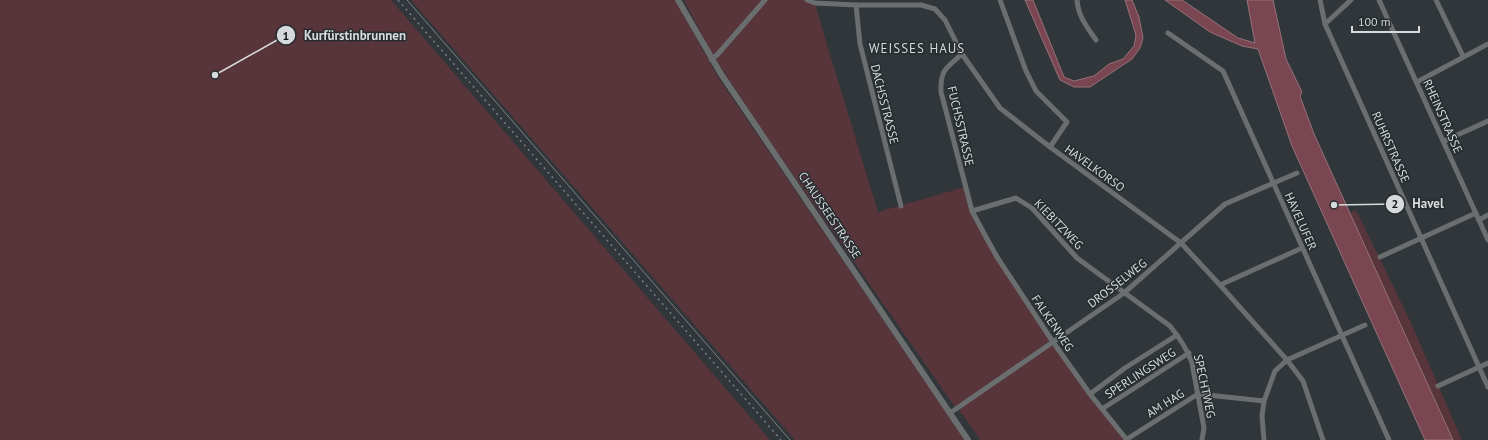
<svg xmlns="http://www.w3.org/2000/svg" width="1488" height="440" font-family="'PT Sans',sans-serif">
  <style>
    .green { fill: #58353b }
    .water { fill: #7a4651; stroke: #96727b }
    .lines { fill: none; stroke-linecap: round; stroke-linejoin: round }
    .minor { stroke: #6b6e6f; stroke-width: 5 }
    .tertiary { stroke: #6b6e6f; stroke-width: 6 }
    .tram { stroke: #7c8183; stroke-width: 1 }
    .rail { stroke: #7c8183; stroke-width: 1.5; stroke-dasharray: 2 4; stroke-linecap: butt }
    .labels { text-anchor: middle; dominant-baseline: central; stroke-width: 3; stroke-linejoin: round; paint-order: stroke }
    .street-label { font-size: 12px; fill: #d6dadc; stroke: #262c2f }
    .neighbourhood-label { font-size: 13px; letter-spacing: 1px; fill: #d6dadc; stroke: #262c2f }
    .leader { fill: none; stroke: #d6dadc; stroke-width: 1.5 }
    .callout-dot { fill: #d6dadc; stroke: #262c2f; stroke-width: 1.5 }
    .mark-label { font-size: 12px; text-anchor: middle; font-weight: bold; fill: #111 }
    .callout-label { font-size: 13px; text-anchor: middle; font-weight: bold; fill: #d6dadc; stroke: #262c2f; stroke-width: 3; stroke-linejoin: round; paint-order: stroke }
  </style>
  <rect width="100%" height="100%" fill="#303639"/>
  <g class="green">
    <polygon points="0,0 391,0 770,440 0,440"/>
    <polygon points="411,0 675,0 718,77 965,440 795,440"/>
    <polygon points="684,0 814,0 825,38 878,212 965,187 972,211 997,257 1053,342 1127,440 980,440 963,415 955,407 769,140 711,52"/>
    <polygon points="1356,210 1411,323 1462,440 1453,440 1350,213"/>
  </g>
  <g class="water">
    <polygon points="1025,0 1033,0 1064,77 1074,81 1094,76 1109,64 1123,59 1134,46 1136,35 1125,0 1132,0 1139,17 1143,38 1140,48 1132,59 1090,87 1074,87 1060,80"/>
    <polygon points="1165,0 1182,0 1238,38 1255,43 1247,0 1273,0 1286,59 1302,92 1300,96 1314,134 1453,440 1425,440 1292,146 1258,49 1242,46 1210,32"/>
  </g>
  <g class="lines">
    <g class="minor">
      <polyline points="807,0 815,3 856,5 921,5 935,9 945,20 962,54 1000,108 1050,147 1181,243 1220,285 1287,360 1303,381 1323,440"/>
      <polyline points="1000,0 1026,71 1036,91 1067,122 1050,147"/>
      <path d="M1077,0C1078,16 1087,27 1096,40"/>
      <polyline points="1320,0 1325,24 1488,387"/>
      <polyline points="1379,0 1488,240"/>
      <polyline points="1436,0 1463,56"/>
      <polyline points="856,5 860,44 901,206"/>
      <polyline points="1325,24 1351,0"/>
      <polyline points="1168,33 1223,71 1389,440"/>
      <path d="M962,54C946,68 940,70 941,92L972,211L987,239L997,257L1053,342L1090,394L1127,440"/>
      <polyline points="711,59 717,55 765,0"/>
      <polyline points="1417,82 1488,44"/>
      <polyline points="1444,141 1488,121"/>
      <path d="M972,211L1016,198L1032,208L1077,258L1170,326C1179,337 1187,349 1192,363L1204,428L1202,440"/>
      <polyline points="1479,220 1488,215"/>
      <polyline points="1380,257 1476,213"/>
      <polyline points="1220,285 1302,248"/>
      <polyline points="1438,386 1488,363"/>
      <polyline points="1090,394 1125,368 1177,335"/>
      <polyline points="1102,409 1189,353"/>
      <polyline points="950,413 1124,293 1225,204 1297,173"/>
      <polyline points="1127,439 1198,394 1264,401"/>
      <polyline points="1264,440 1262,416 1264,401 1275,371 1287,360 1365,325"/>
    </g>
    <polyline class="tertiary" points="678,0 721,74 968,440"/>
    <polyline class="tram" points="407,0 790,440"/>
    <polyline class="rail" points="398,0 781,440"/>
  </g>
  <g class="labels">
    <g class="street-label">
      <text transform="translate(885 104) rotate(76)">DACHSSTRASSE</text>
      <text transform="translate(1443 116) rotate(66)">RHEINSTRASSE</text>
      <text transform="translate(961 126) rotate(77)">FUCHSSTRASSE</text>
      <text transform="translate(1391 147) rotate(66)">RUHRSTRASSE</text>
      <text transform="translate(1095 168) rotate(36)">HAVELKORSO</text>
      <text transform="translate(830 215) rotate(56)">CHAUSSEESTRASSE</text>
      <text transform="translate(1301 221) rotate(66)">HAVELUFER</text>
      <text transform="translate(1059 224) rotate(46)">KIEBITZWEG</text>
      <text transform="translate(1117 283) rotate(-38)">DROSSELWEG</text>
      <text transform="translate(1053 323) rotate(56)">FALKENWEG</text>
      <text transform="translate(1140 373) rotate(-33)">SPERLINGSWEG</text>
      <text transform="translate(1205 386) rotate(78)">SPECHTWEG</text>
      <text transform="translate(1165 403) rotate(-32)">AM HAG</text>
    </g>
    <g class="neighbourhood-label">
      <text x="917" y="48">WEISSES HAUS</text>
    </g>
  </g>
  <path class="leader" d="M215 75L286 35M1334 205L1395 204"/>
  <g class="callout-dot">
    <circle cx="215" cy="75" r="4"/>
    <circle cx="1334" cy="205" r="4"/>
    <circle cx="286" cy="35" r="10"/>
    <circle cx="1395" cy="204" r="10"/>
  </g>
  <g class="mark-label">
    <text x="286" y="40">1</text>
    <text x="1395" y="208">2</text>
  </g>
  <g class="callout-label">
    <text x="355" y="40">Kurfürstinbrunnen</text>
    <text x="1428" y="208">Havel</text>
  </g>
  <path d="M1352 26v6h67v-6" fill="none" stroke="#d6dadc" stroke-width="2"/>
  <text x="1358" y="26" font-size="12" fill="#d6dadc" stroke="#262c2f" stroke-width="3" paint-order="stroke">100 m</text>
</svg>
